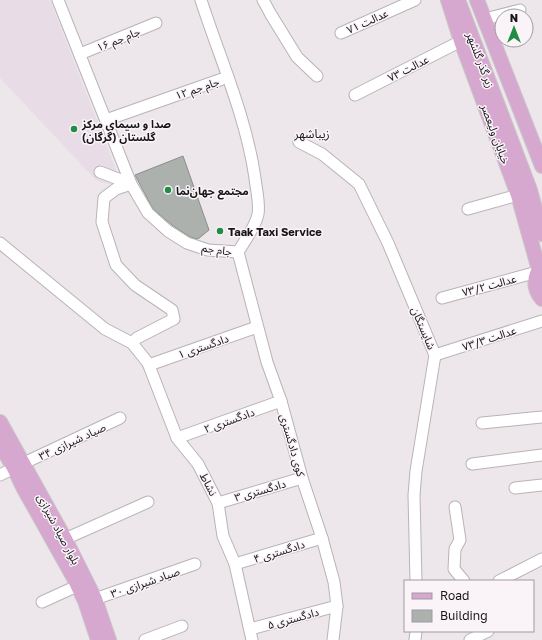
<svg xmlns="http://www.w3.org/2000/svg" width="542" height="640" font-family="'Golos Text','Noto Sans Arabic',sans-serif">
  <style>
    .built { fill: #e8dce6 }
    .building { fill: #acb1ad; stroke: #8a8f8a }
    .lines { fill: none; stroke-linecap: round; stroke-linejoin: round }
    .minor-casing { stroke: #b8b3b7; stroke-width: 13 }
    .major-casing { stroke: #c7c7c7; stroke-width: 16 }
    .minor { stroke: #fff; stroke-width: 11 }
    .major { stroke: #d7a8cf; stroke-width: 14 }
    .poi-dot { fill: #218d44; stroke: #faf4f9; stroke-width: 1.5 }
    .labels { text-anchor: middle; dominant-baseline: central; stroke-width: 3; stroke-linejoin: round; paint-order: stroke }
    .street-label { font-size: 11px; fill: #171517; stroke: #faf4f9 }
    .poi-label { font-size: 11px; font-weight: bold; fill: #171517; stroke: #faf4f9; text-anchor: start }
    .neighbourhood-label { font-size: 12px; fill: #171517; stroke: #faf4f9 }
  </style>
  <rect width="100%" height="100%" fill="#ede7eb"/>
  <polygon class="built" points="0,0 50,0 120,180 112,184 102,183 96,180 0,78"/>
  <polygon class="building" points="183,156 209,230 198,239 190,237 172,225 153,209 135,175"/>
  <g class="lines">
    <g class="minor-casing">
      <g id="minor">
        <path d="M58,0L131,184L148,213L168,231L187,243L208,250L238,252C244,242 256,226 258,214C260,204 256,188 255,178C246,116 220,59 201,0"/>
        <polyline points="263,0 270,13 297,57 317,76"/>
        <polyline points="485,19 520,10"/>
        <polyline points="341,33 415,0"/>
        <polyline points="80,54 156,23"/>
        <polyline points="355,95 461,41"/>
        <polyline points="106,120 228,77"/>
        <polyline points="299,142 322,154 359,184 388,243 435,355 416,471 414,495 416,581"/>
        <polyline points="100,172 131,184 116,189 104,198 102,222 116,265 135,285 172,310 174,319 137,338 132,343"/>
        <polyline points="468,209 518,195"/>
        <polyline points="0,243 105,329 132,343 148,363 177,438 198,464 218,503 223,536 235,564 252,640"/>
        <polyline points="238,252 267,362 281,401 302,478 322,538 334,582 337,606 333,640"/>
        <polyline points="442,298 537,272"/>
        <polyline points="435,355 542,321"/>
        <polyline points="149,365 257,327"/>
        <polyline points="482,423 542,417"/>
        <polyline points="177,438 281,401"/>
        <polyline points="24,463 120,418"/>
        <polyline points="472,464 542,455"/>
        <polyline points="0,475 14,468"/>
        <polyline points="515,488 542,485"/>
        <polyline points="218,503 302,478"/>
        <polyline points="455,507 460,540 455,549 454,569 464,581"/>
        <polyline points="65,539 148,502"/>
        <polyline points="235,564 322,538"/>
        <polyline points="499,581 542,559"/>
        <polyline points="95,599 195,564"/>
        <polyline points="42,602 77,586"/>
        <polyline points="250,629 337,606"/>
        <polyline points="145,640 182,626"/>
        <polyline points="415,640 416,631"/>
        <polyline points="470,640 488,631"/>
      </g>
    </g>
    <g class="major-casing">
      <g id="major">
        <polyline points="448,0 461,41 518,195 539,270"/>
        <polyline points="458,0 530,190 542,234"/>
        <polyline points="477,0 542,166"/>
        <path d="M542,266C533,276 533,289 542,299"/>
        <polyline points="0,422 65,539 95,599 109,640"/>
        <polyline points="0,444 14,468 23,487 74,578 85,601 98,640"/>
      </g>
    </g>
    <use href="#minor" class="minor"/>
    <use href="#major" class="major"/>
  </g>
  <g class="poi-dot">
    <circle cx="74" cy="129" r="4"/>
    <circle cx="168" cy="190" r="4"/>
    <circle cx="220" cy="231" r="4"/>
  </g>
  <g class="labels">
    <g class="street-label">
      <text transform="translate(367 21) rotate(-24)">عدالت ۷۱</text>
      <text transform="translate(118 39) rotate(-22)">۱۶ جام جم</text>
      <text transform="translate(481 60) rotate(69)">زیر گذر گلشهر</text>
      <text transform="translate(408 68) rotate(-27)">عدالت ۷۳</text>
      <text transform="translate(197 88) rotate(-19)">۱۲ جام جم</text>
      <text transform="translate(496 134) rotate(70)">خیابان ولیعصر</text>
      <text transform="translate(217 249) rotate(8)">جام جم</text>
      <text transform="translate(489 285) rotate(-15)">عدالت ۷۳/۲</text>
      <text transform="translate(424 328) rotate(67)">شایستگان</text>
      <text transform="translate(489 338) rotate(-18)">۷۳/۳ عدالت</text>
      <text transform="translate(203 346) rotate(-19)">دادگستری ۱</text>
      <text transform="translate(229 420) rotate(-20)">دادگستری ۲</text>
      <text transform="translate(72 441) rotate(-25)">صیاد شیرازی ۳۴</text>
      <text transform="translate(293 445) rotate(74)">کوی دادگستری</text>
      <text transform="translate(209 484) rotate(63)">نشاط</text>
      <text transform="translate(260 490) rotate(-16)">دادگستری ۳</text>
      <text transform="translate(59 529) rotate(62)">بلوار صیاد شیرازی</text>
      <text transform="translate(279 551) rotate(-17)">دادگستری ۴</text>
      <text transform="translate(145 582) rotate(-19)">صیاد شیرازی ۳۰</text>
      <text transform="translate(293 618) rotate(-15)">دادگستری ۵</text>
    </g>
    <g class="poi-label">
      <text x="82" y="123">صدا و سیمای مرکز<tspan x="82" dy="13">گلستان (گرگان)</tspan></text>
      <text x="176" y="190">مجتمع جهان‌نما</text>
      <text x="228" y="231">Taak Taxi Service</text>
    </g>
    <g class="neighbourhood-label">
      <text x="312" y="133">زیباشهر</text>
    </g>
  </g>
  <rect x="404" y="580" width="130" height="52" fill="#faf4f9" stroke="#9f9b9f"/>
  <rect x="412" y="593" width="20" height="6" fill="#d7a8cf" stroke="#9f9b9f"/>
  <text x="440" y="600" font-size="12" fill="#171517">Road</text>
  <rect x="412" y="610" width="20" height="12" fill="#acb1ad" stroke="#9f9b9f"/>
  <text x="440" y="620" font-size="12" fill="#171517">Building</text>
  <g transform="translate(514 28)"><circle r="19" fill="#faf4f9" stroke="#9f9b9f"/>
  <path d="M0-3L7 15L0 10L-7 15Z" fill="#218d44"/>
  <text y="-6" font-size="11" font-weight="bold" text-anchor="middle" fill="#171517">N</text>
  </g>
</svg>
